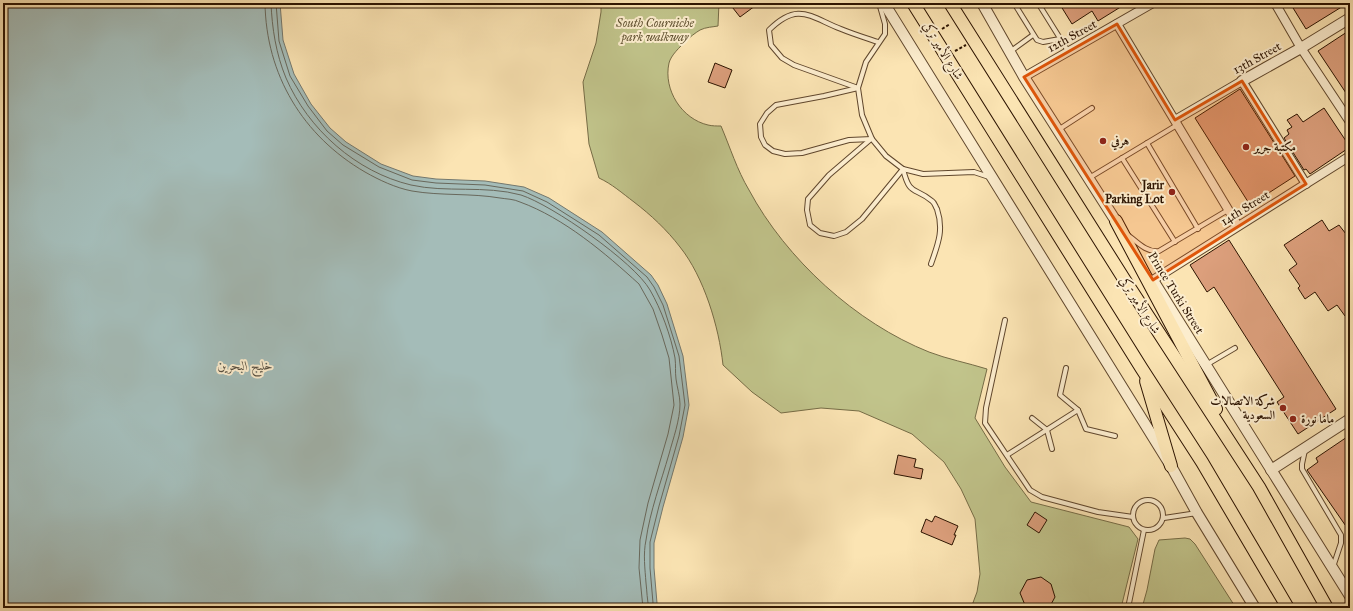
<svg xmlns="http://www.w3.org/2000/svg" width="1353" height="611" font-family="'IM FELL Great Primer',Amiri,serif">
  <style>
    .green { fill: #c1c48b; stroke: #766c46 }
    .water { fill: #a4bcb8; stroke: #74786e }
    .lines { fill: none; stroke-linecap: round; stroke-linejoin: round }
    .shore { stroke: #68685c; stroke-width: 1 }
    .building { fill: #dc9f7c; stroke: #2c1300 }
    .service-casing { stroke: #60472d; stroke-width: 6 }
    .minor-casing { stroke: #60472d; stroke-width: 10 }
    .tertiary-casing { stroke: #60472d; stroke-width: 12 }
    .primary-casing { stroke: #2c1300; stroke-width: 14 }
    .path { stroke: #2c1300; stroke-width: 2; stroke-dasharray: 3 2; stroke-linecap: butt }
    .service { stroke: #fcedce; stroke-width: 4 }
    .minor { stroke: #fcedce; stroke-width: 8 }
    .tertiary { stroke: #fcedce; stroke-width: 10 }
    .primary { stroke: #fbe4b3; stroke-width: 12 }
    .marked { fill: #df560b; fill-opacity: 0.2; stroke: #df560b; stroke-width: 3; stroke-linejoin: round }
    .poi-dot { fill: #8f2418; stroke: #fcedce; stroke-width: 1.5 }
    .labels { text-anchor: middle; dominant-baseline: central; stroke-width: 4; stroke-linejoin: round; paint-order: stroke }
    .park-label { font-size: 12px; font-style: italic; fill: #605131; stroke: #fcedce }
    .street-label { font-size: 12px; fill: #2c1300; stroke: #fcedce }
    .poi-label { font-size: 12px; font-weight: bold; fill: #2c1300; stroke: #fcedce; text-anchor: start }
    .water-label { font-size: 13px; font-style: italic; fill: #564e40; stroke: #fcedce }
  </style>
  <rect width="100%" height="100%" fill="#fbe4b3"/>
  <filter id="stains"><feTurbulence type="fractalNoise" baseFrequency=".005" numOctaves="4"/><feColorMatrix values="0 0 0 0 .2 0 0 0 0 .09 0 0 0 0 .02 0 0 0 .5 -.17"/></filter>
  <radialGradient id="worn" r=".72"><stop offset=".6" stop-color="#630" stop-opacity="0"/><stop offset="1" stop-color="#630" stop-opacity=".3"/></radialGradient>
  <g class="green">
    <path d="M601,3H719L718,26C713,27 706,27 700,30C695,33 690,37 686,41C680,47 671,55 669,63C663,90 682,119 708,125C712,126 717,126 721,126C730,147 737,170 749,190C786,259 856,323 929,352C947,359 968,363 987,369L975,418L1005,467L1031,502L1129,527L1138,539L1121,608H971L977,592L980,574L975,519L961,489L944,462L912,434L859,411L821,408L781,413L752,392L723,365C719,327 704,277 680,247C667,230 651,215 634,202C622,193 612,184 599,178L589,144L583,82L596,43L601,12Z"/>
    <polygon points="1185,538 1190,539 1195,544 1236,608 1142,608 1147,590 1155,549 1159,540"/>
  </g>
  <polygon class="water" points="3,3 280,3 283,40 294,74 311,104 330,128 346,142 381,164 413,176 436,179 485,181 524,187 549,198 602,232 651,275 658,285 667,304 683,356 689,405 683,437 663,507 654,543 654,568 657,603 659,608 3,608"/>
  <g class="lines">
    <g class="shore">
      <path d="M265,3C266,75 303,136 365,172C379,180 396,188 412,191C441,196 471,193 500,198C506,199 514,199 520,202C564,218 605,253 639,284L653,309L662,335L669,358L674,405L668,434L648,503L640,540L639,568L643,608"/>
      <path d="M271,3C272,28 276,54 286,78C308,129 356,172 411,185C446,193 485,185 521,195C552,205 634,262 650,290C661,309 671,336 675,358C676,365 675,372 676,379C677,387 680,396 680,404C680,420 673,439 669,454C661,482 650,511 646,540C643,554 645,569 646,583C647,591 647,600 649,608"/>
      <polyline points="276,3 279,41 290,76 308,106 327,131 343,145 379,167 412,180 436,183 485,185 523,191 547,202 599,235 647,277 654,287 663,305 679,356 685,405 679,436 659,506 650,542 650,568 653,603 654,608"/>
    </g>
  </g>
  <g class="building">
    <polygon points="729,3 759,3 740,17"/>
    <polygon points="1059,3 1127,3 1098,21 1092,11 1072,24"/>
    <polygon points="1290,3 1348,3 1306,29"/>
    <polygon points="1350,30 1350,99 1318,51"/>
    <polygon points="715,63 732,70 725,88 708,82"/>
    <polygon points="1240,89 1295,176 1250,205 1195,118"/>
    <polygon points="1324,108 1350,147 1310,174 1306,169 1304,170 1284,138 1289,134 1287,130 1292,127 1287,120 1297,114 1303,122"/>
    <polygon points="1322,220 1329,231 1339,225 1346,234 1350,231 1350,313 1345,316 1337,305 1328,311 1315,292 1305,299 1298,288 1300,286 1289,270 1297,264 1284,245"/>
    <polygon points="1229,240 1336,409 1298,434 1277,402 1284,397 1214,287 1207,292 1190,265"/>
    <polygon points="1350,435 1350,532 1307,470 1318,462 1316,458"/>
    <polygon points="898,455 916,459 914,467 923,469 921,479 894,474"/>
    <polygon points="1035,512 1047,520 1039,533 1027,525"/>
    <polygon points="935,516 958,526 954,535 956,535 952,545 921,532 926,519 932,522"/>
    <polygon points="1041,577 1051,584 1055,597 1049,608 1030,608 1025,605 1020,593 1027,580"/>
  </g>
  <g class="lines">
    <g class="service-casing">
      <g id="service">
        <polyline points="879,3 885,24 885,34 866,62 858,88 862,115 872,139 886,156 903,169 923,174 974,172 989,177"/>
        <polyline points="1014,3 1037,40 1043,42 1060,39"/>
        <polyline points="1038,3 1068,51"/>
        <polyline points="1011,51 1033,35"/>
        <polyline points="858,88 824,96 776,105 767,113 760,124 761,137 765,145 773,151 785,154 802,153 849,140 872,139"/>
        <path d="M858,88L794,65L782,58L771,45L769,30C798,1 810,17 841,29C853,34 866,38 878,42"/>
        <polyline points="1058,130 1092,108"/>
        <polyline points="871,139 829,175 808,199 807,210 810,225 820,233 834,236 846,232 862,219 903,169"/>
        <polyline points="1147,143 1198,229"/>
        <polyline points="1122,158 1175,242"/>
        <path d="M903,169C910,197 914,186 932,201C935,203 935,206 937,209C944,230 938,244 931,264"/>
        <polyline points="1089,178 1177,125"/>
        <path d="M1128,235C1137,242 1147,253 1159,251L1228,210"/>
        <polyline points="1005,320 986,408 985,423 1030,490 1042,497 1098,512 1133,517"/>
        <polyline points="1206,365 1235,348"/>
        <polyline points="1066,368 1060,395 1078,410 1086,429 1115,436"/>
        <polyline points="1032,418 1047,430 1052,449"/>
        <polyline points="1305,450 1302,464 1302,469 1341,535 1341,543 1333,567"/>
        <polyline points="1007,455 1078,410"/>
        <circle cx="1148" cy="515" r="15"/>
        <polyline points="1164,518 1197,513"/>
        <polyline points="1128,608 1144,530"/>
      </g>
    </g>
    <g class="minor-casing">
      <g id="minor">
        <polyline points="1275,3 1301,48 1350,122"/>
        <polyline points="1117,24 1238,226"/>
        <polyline points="1024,77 1153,3"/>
        <polyline points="1175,120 1242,81 1306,184"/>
        <polyline points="1153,280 1350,156"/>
      </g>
    </g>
    <g class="tertiary-casing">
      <g id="tertiary">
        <polyline points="884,3 1171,466 1197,513 1255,608"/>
        <polyline points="982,3 1024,77 1119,226"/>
        <polyline points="1242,81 1301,48 1350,18"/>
        <polyline points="1154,282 1350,596"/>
        <polyline points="1271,470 1350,419"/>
      </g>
    </g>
    <g class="primary-casing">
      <g id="primary">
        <polyline points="913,3 1142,369 1202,462 1288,608"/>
        <polyline points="950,3 1124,279 1259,487 1327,608"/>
        <polyline points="1116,221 1216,409"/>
        <polyline points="1146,381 1171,466"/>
      </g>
    </g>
    <g class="path">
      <polyline points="942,29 950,24"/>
      <polyline points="955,51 966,45"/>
    </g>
    <use href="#service" class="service"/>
    <use href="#minor" class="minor"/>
    <use href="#tertiary" class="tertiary"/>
    <use href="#primary" class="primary"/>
  </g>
  <path class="marked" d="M1117,24L1175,120L1242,81L1306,184L1153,280L1024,77Z"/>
  <g class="poi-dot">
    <circle cx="1103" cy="141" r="4"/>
    <circle cx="1246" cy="147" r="4"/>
    <circle cx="1172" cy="192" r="4"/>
    <circle cx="1283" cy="408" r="4"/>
    <circle cx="1293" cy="419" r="4"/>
  </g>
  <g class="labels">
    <g class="park-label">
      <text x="655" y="23">South Courniche<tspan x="655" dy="14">park walkway</tspan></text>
    </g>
    <g class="street-label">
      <text transform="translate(1072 36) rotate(-29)">12th Street</text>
      <text transform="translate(943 51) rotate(58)">شارع الأمير تركي</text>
      <text transform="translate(1257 58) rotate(-29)">13th Street</text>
      <text transform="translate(1245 208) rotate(-32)">14th Street</text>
      <text transform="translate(1176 293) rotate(58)">Prince Turki Street</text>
      <text transform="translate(1140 305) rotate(57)">شارع الأمير تركي</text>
    </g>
    <g class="poi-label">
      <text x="1111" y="141">هرفي</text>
      <text x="1254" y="147">مكتبة جرير</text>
      <text x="1164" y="185" text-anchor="end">Jarir<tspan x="1164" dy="14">Parking Lot</tspan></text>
      <text x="1275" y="401" text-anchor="end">شركة الاتصالات<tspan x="1275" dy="14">السعودية</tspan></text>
      <text x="1301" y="419">ماما نورة</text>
    </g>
    <g class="water-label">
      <text x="245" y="366">خليج البحرين</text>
    </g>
  </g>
  <rect width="1353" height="611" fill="none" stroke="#fbe4b3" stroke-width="16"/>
  <rect x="4" y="4" width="1345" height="603" fill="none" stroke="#2c1300" stroke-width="2"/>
  <rect x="8" y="8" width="1337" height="595" fill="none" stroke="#2c1300"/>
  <rect width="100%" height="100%" filter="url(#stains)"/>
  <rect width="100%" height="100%" fill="url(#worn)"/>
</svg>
